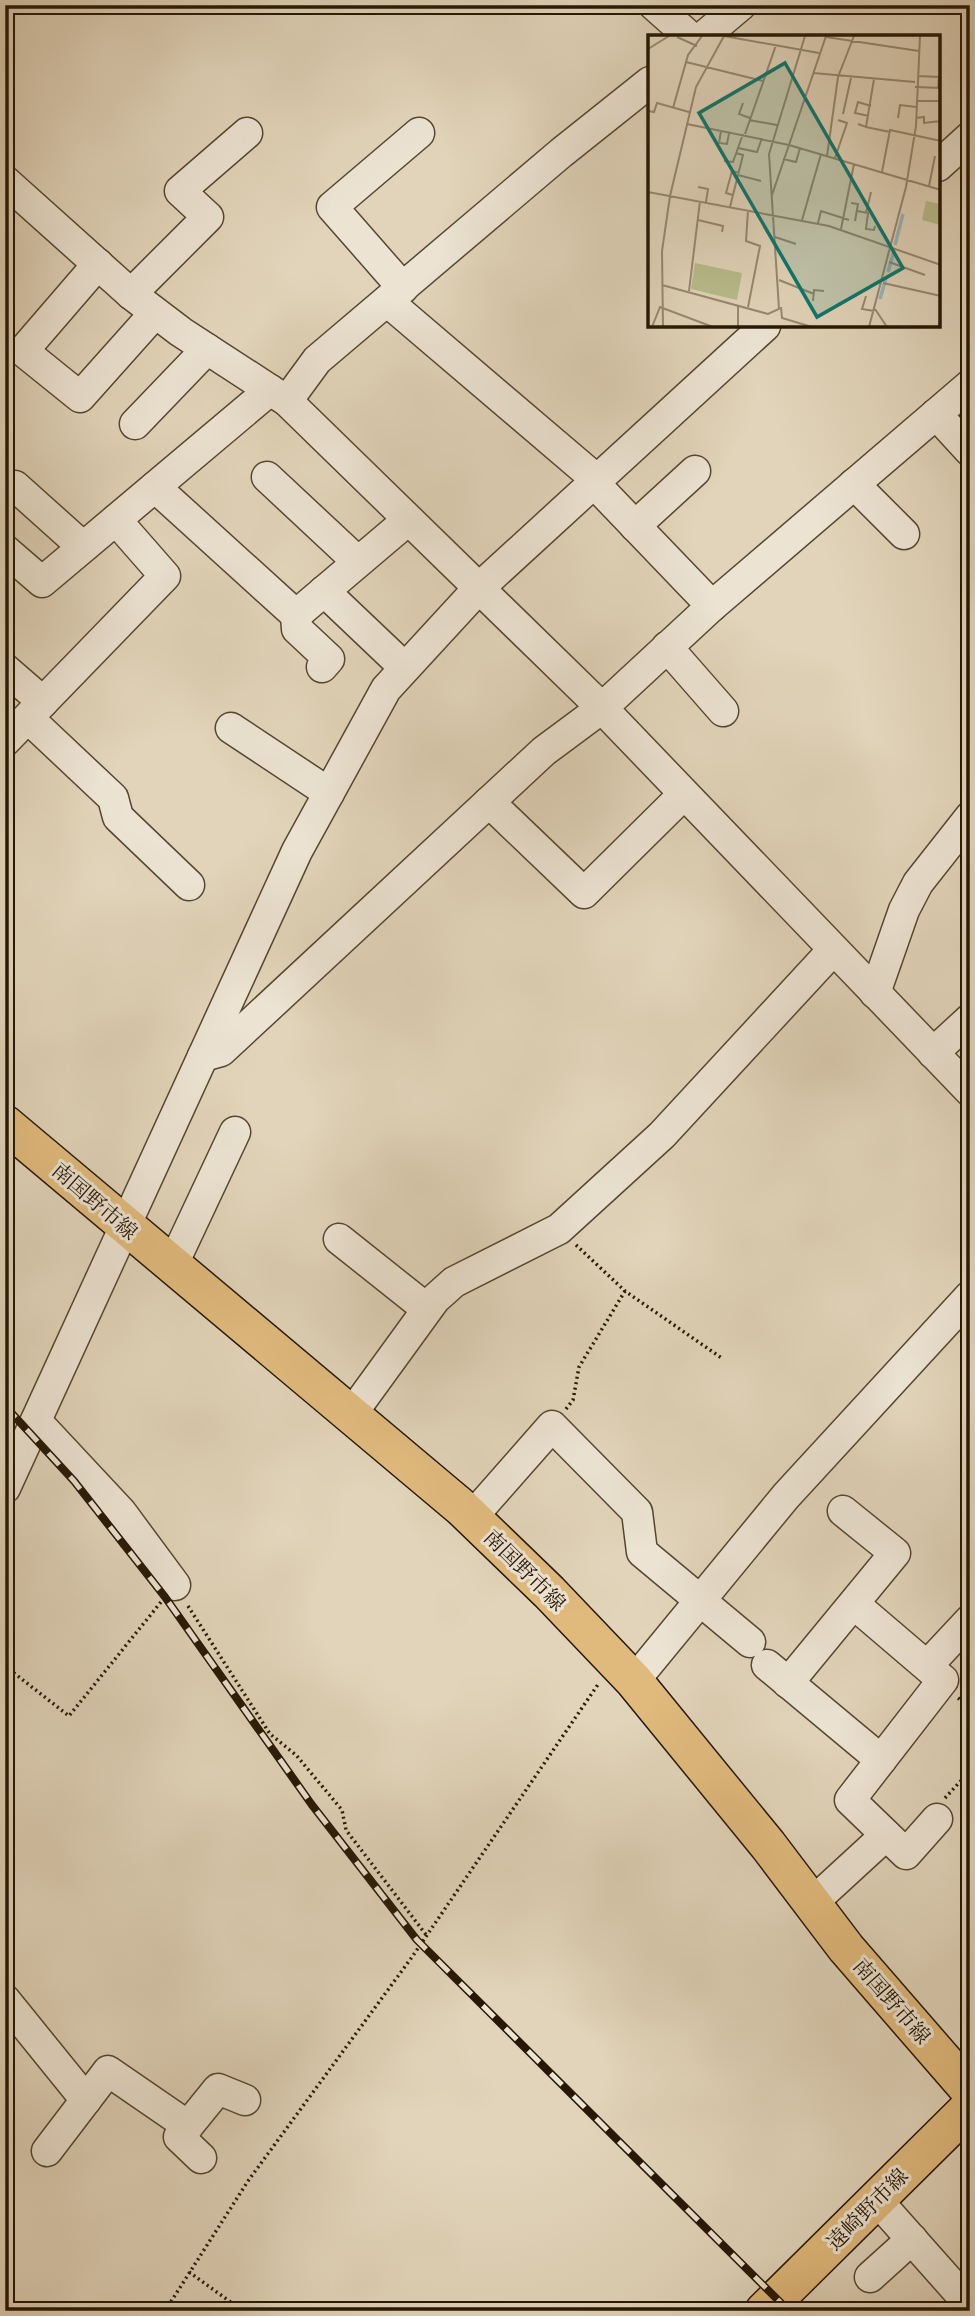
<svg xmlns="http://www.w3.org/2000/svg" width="975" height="2316" font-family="'Libre Caslon Text','Noto Serif JP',serif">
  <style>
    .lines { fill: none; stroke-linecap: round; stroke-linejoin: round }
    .minor-casing { stroke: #554732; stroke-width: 33 }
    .major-casing { stroke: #261805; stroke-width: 40 }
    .path { stroke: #261805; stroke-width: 3.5; stroke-dasharray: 2 3.5; stroke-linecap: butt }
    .minor { stroke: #ece3d2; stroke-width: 30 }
    .major { stroke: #e0ba7d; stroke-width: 37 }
    .rail-casing { stroke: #261805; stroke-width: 8 }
    .rail { stroke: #ece3d2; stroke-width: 5; stroke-dasharray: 16; stroke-linecap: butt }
    .labels { text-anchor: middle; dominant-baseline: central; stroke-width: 6; stroke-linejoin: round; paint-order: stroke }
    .street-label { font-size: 21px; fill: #261805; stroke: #ece3d2 }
    .inset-river { fill: none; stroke: #9ab5bb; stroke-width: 3.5 }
    .inset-road { fill: none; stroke: #968972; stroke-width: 2 }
    .view { fill: #0f766e; fill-opacity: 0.15; stroke: #0f766e; stroke-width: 3.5 }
    .inset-edge { fill: none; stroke: #261805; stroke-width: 3.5 }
  </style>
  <rect width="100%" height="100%" fill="#e1d4ba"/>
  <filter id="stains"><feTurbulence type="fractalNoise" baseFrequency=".00286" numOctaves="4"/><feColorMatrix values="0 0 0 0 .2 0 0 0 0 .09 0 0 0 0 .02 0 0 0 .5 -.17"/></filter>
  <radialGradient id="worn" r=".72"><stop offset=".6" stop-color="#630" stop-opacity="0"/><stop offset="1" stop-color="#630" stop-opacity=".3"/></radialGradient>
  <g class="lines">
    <g class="minor-casing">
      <g id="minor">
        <polyline points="654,5 690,37"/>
        <polyline points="703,37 741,5"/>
        <polyline points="938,166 970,137"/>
        <polyline points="5,181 131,294 181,332 287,401 602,708 970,1091"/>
        <polyline points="98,264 23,351 80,397 155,313"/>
        <polyline points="403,288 332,207 419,133"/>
        <polyline points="131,294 208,217 180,191 247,133"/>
        <polyline points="387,301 597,480"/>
        <polyline points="287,401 317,360 561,153 650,82"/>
        <polyline points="936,414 970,451"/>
        <polyline points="135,424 207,349"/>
        <polyline points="267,477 358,562"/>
        <polyline points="594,483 712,606"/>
        <polyline points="854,484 904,534"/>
        <polyline points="15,486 83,547"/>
        <polyline points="155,487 296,615 408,520"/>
        <polyline points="635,526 695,471"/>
        <polyline points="5,550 42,582 270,390"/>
        <polyline points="324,591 405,668"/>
        <polyline points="296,615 297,629 329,659 322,667"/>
        <polyline points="667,647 723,711"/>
        <polyline points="5,669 43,702"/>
        <polyline points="28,718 113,798 118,817 189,885"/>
        <polyline points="231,728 329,793"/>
        <polyline points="5,741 165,576 116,520"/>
        <polyline points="489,802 584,893 684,794"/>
        <polyline points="875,993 904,910 918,883 970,817"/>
        <polyline points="933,1053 970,1019"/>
        <polyline points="203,1056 221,1051 544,751 602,708 712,606 970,385"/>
        <polyline points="339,1239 427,1309"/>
        <polyline points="172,1266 235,1132"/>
        <polyline points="350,1416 435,1299 454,1282 559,1229 662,1135 833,950"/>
        <polyline points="36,1421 121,1512 175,1585"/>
        <polyline points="5,1488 297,851 386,689 478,589 765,326"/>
        <polyline points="472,1517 552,1426 637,1512 642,1552 750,1642"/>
        <polyline points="854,1604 943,1680 850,1800 906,1854 937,1819"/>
        <polyline points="767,1665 881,1760"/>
        <polyline points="927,1666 970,1620"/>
        <polyline points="634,1681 786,1496 970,1296"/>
        <polyline points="788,1683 895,1553 843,1511"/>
        <polyline points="812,1903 886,1835"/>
        <polyline points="5,2000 86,2100"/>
        <polyline points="47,2151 108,2071 188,2126"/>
        <polyline points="201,2158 179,2137 218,2089 245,2100"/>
        <polyline points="876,2199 970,2305"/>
        <polyline points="870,2277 912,2239"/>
      </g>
    </g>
    <g class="major-casing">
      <g id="major">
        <polyline points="5,1124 462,1508 549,1592 634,1681 768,1845 846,1948 970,2091"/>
        <polyline points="764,2311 970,2107"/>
      </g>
    </g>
    <g class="path">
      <polyline points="576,1245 625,1291 723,1359"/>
      <polyline points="566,1409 573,1400 579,1367 625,1291"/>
      <polyline points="188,1606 270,1734 296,1755 342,1810 346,1830 427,1936"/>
      <polyline points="5,1666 69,1716 161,1602"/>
      <polyline points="958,1698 970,1707"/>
      <polyline points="945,1798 970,1771"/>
      <polyline points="189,2272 243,2311"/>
      <polyline points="165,2311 248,2181 412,1957 599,1683"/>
    </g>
    <use href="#minor" class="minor"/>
    <use href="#major" class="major"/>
    <g class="rail-casing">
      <polyline id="rail" points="5,1406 74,1481 165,1597 312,1805 417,1940 789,2311"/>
    </g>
    <use href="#rail" class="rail"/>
  </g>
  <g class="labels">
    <g class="street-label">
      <text transform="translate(95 1201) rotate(41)">南国野市線</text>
      <text transform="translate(525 1570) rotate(45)">南国野市線</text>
      <text transform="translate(892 2001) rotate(49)">南国野市線</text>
      <text transform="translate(867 2209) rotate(-45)">遠崎野市線</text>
    </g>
  </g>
  <g transform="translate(648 35)">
    <rect width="292" height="292" fill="#e1d4ba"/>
    <path d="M278,166L292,169V190L274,185ZM47,228L94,238L89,265L43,254Z" fill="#b8bb8c"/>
    <path class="inset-river" d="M247,210L255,179M240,237L246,216M232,264L238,243"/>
    <path class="inset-road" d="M76,1L171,18M29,2L49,11M178,2L271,16M0,14L21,1M38,27L115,46M165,38L267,47M270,41L291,42L290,53M267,52L293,53M268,66H293M95,68L91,79L102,83M25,73L40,20L54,1M0,76L6,77L9,68L41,77M195,79L203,43M221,81L207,78L210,67L223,71M250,83L252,70L268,72M268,83L276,82V88L293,86M101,85L129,90M39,89L141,110L293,155M210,89L218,92L226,44M218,92L242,97M73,96L71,108L79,109L81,98M97,99L128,10M90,113L109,117L114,103M179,121L190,42L206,1M187,123L199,88L190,85M135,124L148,127L152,113M76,126L85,127L95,99M234,137L242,95L293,106M90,140L113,146M281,151L287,121M50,152L60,154L58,167M0,157L181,191L293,230M85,160L78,158L84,136L91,138M124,160L178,1M203,168L210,169L207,186M82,172L95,120L88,118M209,176L220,178L218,194L226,195L227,191M218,178L223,157M50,185L75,191L74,197M154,185L173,119M170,188L173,176L201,185M193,194L206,129M127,202L148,209M241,227L277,240M131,245L166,259M235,248L293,261M14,250L120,279L131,274L121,119L157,1M41,256L52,166M218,261L214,274L226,276M165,266L166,255L176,256M90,270V292M100,272L112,211L98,206L100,175M133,272L134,283L164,292M227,274L239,292M4,292L12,272L65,292M15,292L14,216L22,161L48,52L76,1M221,292L258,152L268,91L272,1"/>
    <path class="view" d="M137,28L255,233L169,282L51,78Z"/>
    <rect width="292" height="292" class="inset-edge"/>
  </g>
  <rect width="975" height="2316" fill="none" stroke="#e1d4ba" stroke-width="28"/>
  <rect x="7" y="7" width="961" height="2302" fill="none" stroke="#261805" stroke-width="3.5"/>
  <rect x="14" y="14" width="947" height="2288" fill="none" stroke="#261805" stroke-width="2"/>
  <rect width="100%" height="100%" filter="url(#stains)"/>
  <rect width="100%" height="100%" fill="url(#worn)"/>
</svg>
